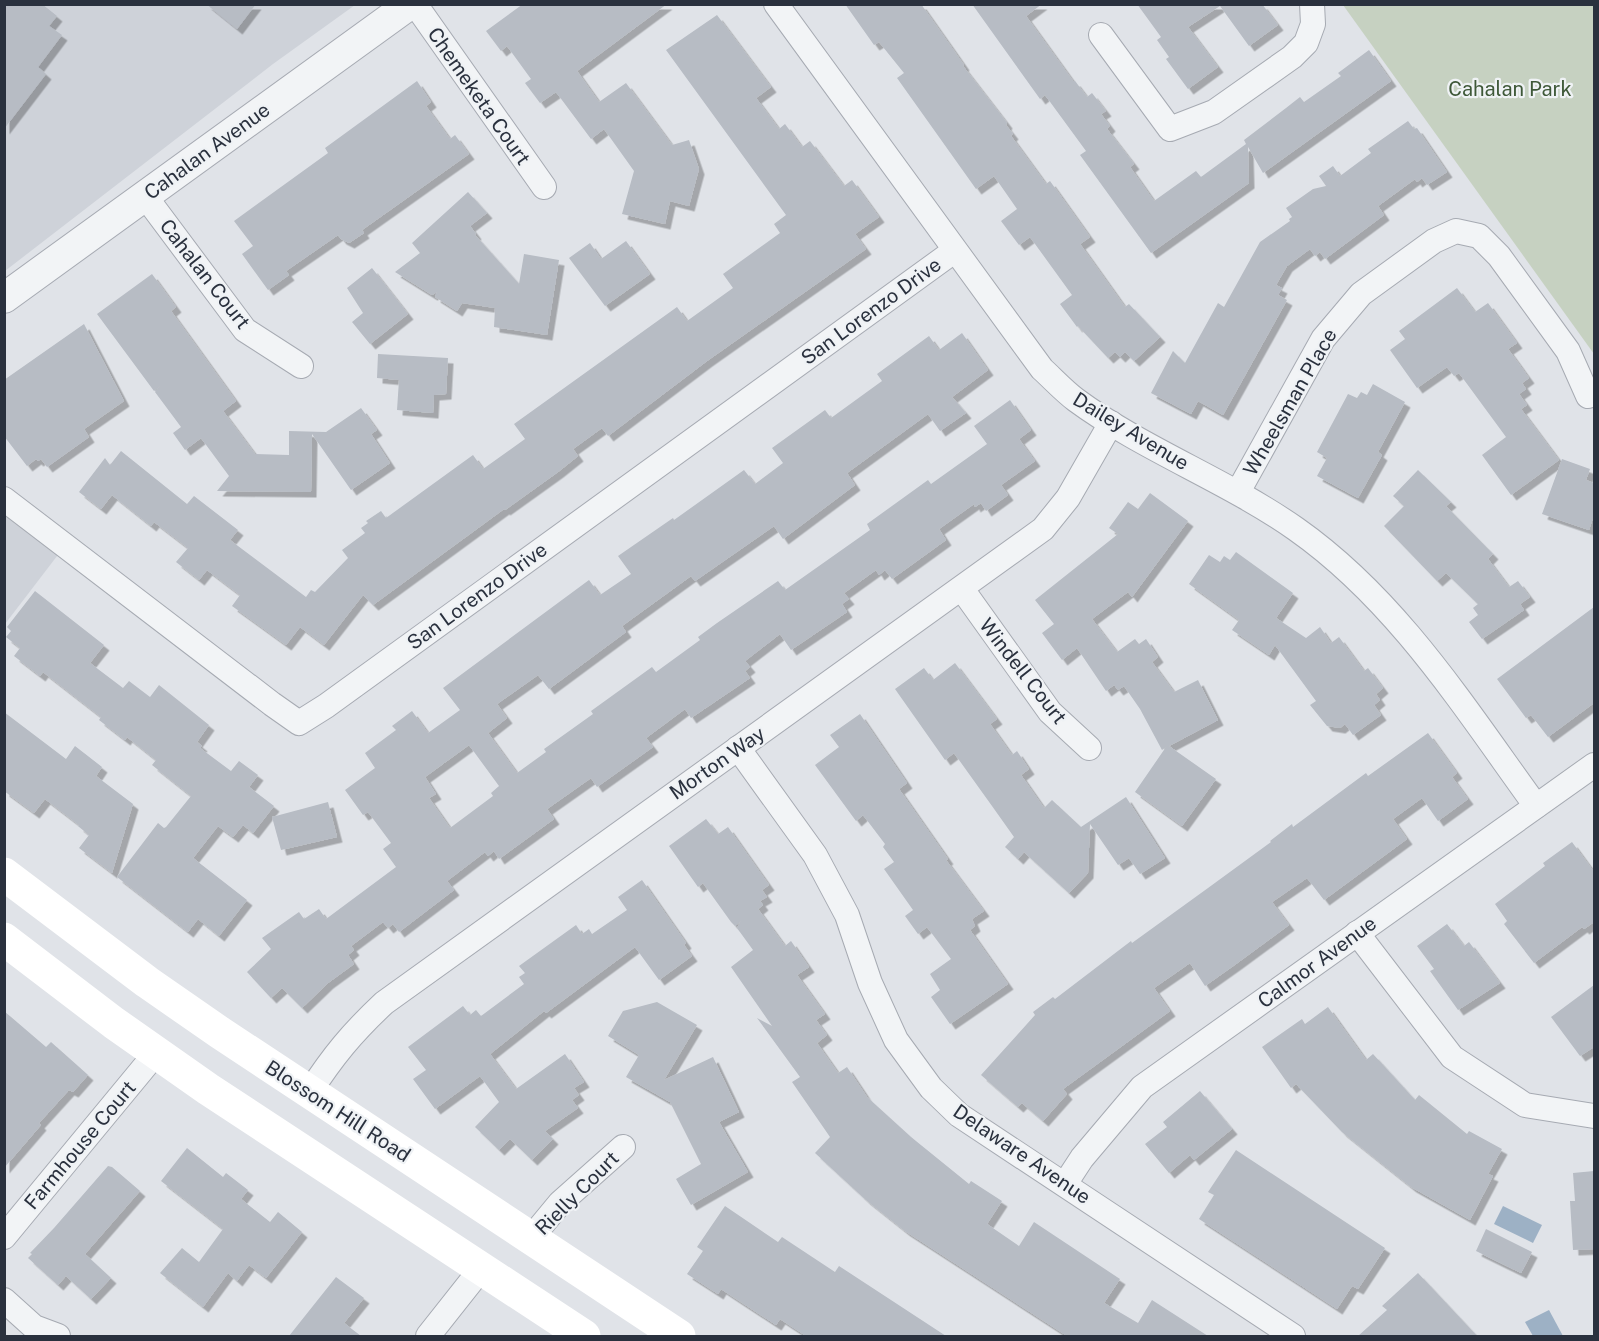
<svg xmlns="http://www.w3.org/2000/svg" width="1599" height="1341" font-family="'Public Sans',sans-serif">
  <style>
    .built { fill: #ced2d9 }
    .green { fill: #c6d1c1 }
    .water { fill: #9db1c5 }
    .building { fill: #b7bcc4; fill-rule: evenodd; filter: url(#shadow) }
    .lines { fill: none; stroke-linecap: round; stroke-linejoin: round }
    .minor-casing { stroke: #a6aab2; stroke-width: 26 }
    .tertiary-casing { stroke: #a6aab2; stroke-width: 32 }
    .minor { stroke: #f2f4f6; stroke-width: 24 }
    .tertiary { stroke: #f2f4f6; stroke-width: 30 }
    .secondary { stroke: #fff; stroke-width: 33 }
    .labels { text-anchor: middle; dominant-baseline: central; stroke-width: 4.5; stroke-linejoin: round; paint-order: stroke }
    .park-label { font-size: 20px; fill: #3e5838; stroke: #eff2f5 }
    .street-label { font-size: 20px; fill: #2a313e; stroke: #eff2f5 }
  </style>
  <defs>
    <filter id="shadow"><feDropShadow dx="5.5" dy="5.5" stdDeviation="0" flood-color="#0004"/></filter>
  </defs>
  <rect width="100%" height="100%" fill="#e0e3e8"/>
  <g class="built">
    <polygon points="5,5 355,5 273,64 5,271"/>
    <polygon points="4,495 67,543 5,624 4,624"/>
  </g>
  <polygon class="green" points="1343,5 1594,5 1594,354"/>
  <g class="water">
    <polygon points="1503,1206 1542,1225 1533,1243 1494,1224"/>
    <polygon points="1549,1310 1563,1336 1533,1336 1525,1322"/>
  </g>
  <g class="building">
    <polygon points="4,4 42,4 57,16 49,26 62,35 38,67 46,74 4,129"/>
    <polygon points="206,4 256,4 237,29"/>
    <polygon points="523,4 667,4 577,71 599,102 626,83 672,145 689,140 699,169 689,206 670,201 665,224 622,214 634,171 604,129 591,139 556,92 540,103 525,83 531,79 507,46 501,51 486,31"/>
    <polygon points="845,4 921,4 964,65 963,66 1007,123 1006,125 1013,134 1011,136 1046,184 1050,181 1090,237 1080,244 1125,307 1129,304 1160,337 1134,361 1125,352 1120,357 1115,352 1108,358 1078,326 1077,327 1060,304 1072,295 1030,237 1019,245 1001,221 1017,209 994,176 976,189 897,78 904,73 879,42 874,45"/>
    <polygon points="972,4 1042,4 1026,16 1073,81 1075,81 1087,97 1092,93 1106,111 1101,114 1110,126 1107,129 1134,164 1130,167 1154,201 1196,171 1201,177 1246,144 1244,140 1286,108 1300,97 1304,102 1341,76 1338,73 1369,50 1391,81 1263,173 1248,147 1249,183 1151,253 1080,155 1086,151 1045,95 1040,99"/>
    <polygon points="1137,4 1262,4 1278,25 1249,46 1220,6 1188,27 1218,67 1188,89 1166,59 1169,57 1157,40 1161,37"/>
    <polygon points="717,15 771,87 756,98 779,129 785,124 802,147 810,141 844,186 852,180 879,217 855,234 866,249 707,361 608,436 602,428 573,449 578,456 558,472 505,510 504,509 373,605 363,595 324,645 300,627 286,645 232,606 240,595 207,570 199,580 176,562 188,548 154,522 151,526 112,495 101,509 79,492 105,458 110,465 121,451 187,504 194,496 238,530 230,540 306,597 311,590 315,592 348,558 342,550 365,533 361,528 368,523 366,521 381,511 386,518 473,455 483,469 525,439 514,424 677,307 687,321 733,288 723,274 780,233 774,224 786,215 666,50"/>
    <polygon points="417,81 431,102 426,106 450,139 455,135 469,154 362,230 364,233 349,243 341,239 338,235 286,271 289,275 268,290 242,254 253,246 234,221 328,153 325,148"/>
    <polygon points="1408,121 1414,129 1417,128 1447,172 1427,185 1422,178 1417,182 1415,179 1378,206 1384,215 1325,259 1320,252 1315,256 1310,249 1287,266 1276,285 1282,288 1278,295 1287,300 1223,415 1198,401 1191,414 1151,393 1173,351 1185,363 1218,303 1224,307 1260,242 1290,221 1289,219 1292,217 1286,208 1313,189 1326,186 1319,176 1333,166 1340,176 1371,153 1368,149"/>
    <polygon points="468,192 487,213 470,226 476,234 475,235 519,284 524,254 559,260 547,335 494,327 495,308 462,303 457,311 435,297 437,292 432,295 395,272 420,253 412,243"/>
    <polygon points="626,241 650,274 605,306 569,258 590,243 601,259"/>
    <polygon points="372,268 408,314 370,344 352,322 363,313 347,288"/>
    <polygon points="152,274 176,307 171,311 236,401 223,411 255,454 289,455 289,431 326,432 361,408 377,430 371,434 390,463 351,490 312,434 311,492 217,491 229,476 201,438 185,450 173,433 181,427 155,392 160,386 154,391 97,314"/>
    <polygon points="1457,288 1475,312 1488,303 1517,343 1508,349 1529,378 1522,383 1526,389 1519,394 1527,405 1521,409 1559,460 1511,495 1482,455 1506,437 1459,373 1454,376 1447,367 1417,388 1390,350 1405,339 1399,331"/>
    <polygon points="84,324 124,401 84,429 89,437 47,467 41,459 38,461 36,459 27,466 4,436 4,380"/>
    <path d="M962,333L988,370L952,397L966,413L940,431L928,414L847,473L855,485L783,539L774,526L695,581L691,576L622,626L626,632L549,689L538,675L497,704L507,718L488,733L517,773L546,752L544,749L593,714L591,711L652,667L656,672L700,640L698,637L717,623L778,581L785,590L870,530L867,524L928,480L931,484L987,444L974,426L1010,400L1031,430L1019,439L1035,461L1001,485L1008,495L986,511L981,503L975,507L974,504L939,529L946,540L892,579L885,570L879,575L876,570L844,593L849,599L842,604L847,612L791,650L780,634L745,661L750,667L745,671L750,678L691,718L685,709L646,738L653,747L597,787L591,778L547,809L554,819L499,859L494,851L488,856L485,852L447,881L454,890L399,932L393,924L388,928L383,922L351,946L354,950L348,955L354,964L328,983L302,1008L282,988L271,998L247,972L271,949L262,938L299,912L304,919L319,909L326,919L396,867L383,849L391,843L368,812L363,815L345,790L375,768L365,753L396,730L392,726L412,711L428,733L460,710L443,688L589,580L600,595L631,574L618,556L673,518L674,520L744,470L755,484L783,463L772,448L825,410L831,418L882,381L877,374L929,336L939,350ZM469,745L499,786L491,793L493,796L450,828L429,798L436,794L425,777Z"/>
    <polygon points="378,354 448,358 446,394 434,395 433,413 397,410 399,380 377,378"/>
    <polygon points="1373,384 1405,402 1378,452 1382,455 1358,498 1317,476 1327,458 1317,452 1348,394 1357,398 1361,392 1367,395"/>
    <polygon points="1562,459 1590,469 1586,480 1594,483 1594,515 1589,530 1542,514"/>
    <polygon points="1418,470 1451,502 1446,506 1493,554 1488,559 1509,587 1518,581 1530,597 1520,604 1524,610 1482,639 1469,622 1478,615 1473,608 1478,604 1446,573 1437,581 1384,526 1404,506 1393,496"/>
    <polygon points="1150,493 1188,521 1132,597 1128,592 1092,619 1117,652 1135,639 1139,644 1146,639 1158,657 1152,662 1174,692 1198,680 1218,720 1169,746 1216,779 1182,826 1135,792 1166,747 1162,750 1140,709 1124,686 1118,690 1114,685 1106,691 1077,648 1062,660 1042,633 1054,624 1035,600 1118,534 1109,528 1128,502 1138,509"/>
    <polygon points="1236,552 1293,593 1276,618 1306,638 1320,627 1331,643 1339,637 1364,671 1368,668 1383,688 1376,694 1380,700 1374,705 1381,715 1353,735 1345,724 1340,728 1327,726 1310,705 1316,701 1275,645 1269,655 1232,630 1239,620 1189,584 1209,555 1220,562 1224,556 1230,560"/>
    <polygon points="35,591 104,645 90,663 123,688 129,681 150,697 159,685 209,725 197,742 202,746 200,748 231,771 239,761 258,775 249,787 274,806 253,833 243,825 233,837 218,826 193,858 247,900 219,936 198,919 188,932 117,877 158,823 164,828 166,827 191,796 152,765 156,760 127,737 125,740 99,720 101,717 43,672 40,676 14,656 20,648 6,637 11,631 7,627"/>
    <polygon points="1594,607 1594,703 1548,737 1531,715 1526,718 1497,679"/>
    <polygon points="955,663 997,719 990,724 1012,755 1017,751 1029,769 1021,775 1044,808 1052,800 1081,827 1126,797 1165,858 1140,874 1129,858 1118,865 1090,824 1088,873 1069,893 1024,852 1018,859 1005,847 1014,837 992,806 954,753 945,760 895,689 924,668 933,680"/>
    <polygon points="4,712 66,759 75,746 102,767 96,776 133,804 112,873 79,848 89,835 78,826 79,825 45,799 34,813 4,791"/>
    <polygon points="860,714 907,783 899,789 948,859 946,860 984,911 972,919 975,926 970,930 1008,984 950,1024 931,997 940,990 930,974 951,959 927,927 918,934 905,916 913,910 884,869 894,862 883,847 885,844 863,815 856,821 815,765 839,747 830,735"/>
    <polygon points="1428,733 1457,773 1452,777 1468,799 1438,821 1422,798 1393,819 1407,839 1324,900 1307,878 1272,902 1289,925 1236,964 1205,986 1190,963 1154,988 1170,1011 1063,1089 1067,1094 1043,1121 1022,1103 1018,1107 981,1075 1035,1015 1033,1012 1053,997 1055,999 1131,941 1132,943 1208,888 1271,842 1270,841 1292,824 1293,827 1366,773 1368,776"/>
    <polygon points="328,802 337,837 281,850 272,817"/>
    <polygon points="706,819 718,834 728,827 769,885 762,890 767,897 760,901 763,905 758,909 785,946 791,941 809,967 797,975 825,1014 816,1020 827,1035 817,1043 838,1073 847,1067 867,1097 911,1137 969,1184 971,1181 1002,1201 987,1224 1019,1246 1034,1222 1120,1279 1104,1303 1138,1323 1152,1300 1208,1336 1067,1336 905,1231 866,1200 815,1153 830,1137 792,1082 800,1077 757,1018 772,1026 731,967 753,950 737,928 741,921 735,926 731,922 703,883 698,887 669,846"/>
    <polygon points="1572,842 1594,872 1594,922 1584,929 1582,927 1534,963 1504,924 1507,921 1495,904 1545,866 1543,863"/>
    <polygon points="642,880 686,943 684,945 692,956 659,980 635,947 546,1013 544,1011 534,1019 490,1054 516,1089 565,1054 584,1082 574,1088 579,1095 572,1100 578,1108 545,1131 553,1139 532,1160 510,1139 499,1150 475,1127 499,1102 480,1076 435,1109 413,1079 426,1070 408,1047 463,1006 470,1015 476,1010 481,1016 524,984 519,977 525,973 519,966 576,925 582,934 589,929 592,934 627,910 618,897"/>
    <polygon points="1447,924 1464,946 1469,942 1500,983 1458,1010 1430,971 1434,969 1417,946"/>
    <polygon points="1594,985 1594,1047 1580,1056 1551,1017"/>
    <polygon points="657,1002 697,1025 664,1080 713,1057 739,1112 719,1122 748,1172 691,1205 676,1179 701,1164 670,1102 626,1077 639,1055 608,1036 623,1011"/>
    <polygon points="1328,1007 1366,1060 1373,1054 1415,1100 1419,1095 1467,1134 1469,1131 1502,1149 1488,1174 1493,1176 1470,1220 1411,1187 1342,1132 1296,1084 1291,1088 1262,1047 1302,1019 1305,1024"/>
    <polygon points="4,1011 46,1047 51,1042 88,1075 73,1092 69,1090 39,1123 41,1125 4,1168"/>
    <polygon points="1200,1091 1232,1129 1194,1160 1190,1155 1169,1173 1145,1144 1167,1127 1163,1122"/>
    <polygon points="187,1148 223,1177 226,1173 248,1190 241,1199 270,1222 278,1212 302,1232 266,1278 249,1265 237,1281 228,1273 203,1307 160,1273 182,1248 199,1262 223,1229 161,1181"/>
    <polygon points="1236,1150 1385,1248 1358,1289 1352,1286 1337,1309 1199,1219 1214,1195 1208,1192"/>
    <polygon points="108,1166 112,1167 140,1191 85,1254 111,1278 91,1299 66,1276 58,1285 28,1258 32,1254 30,1253 54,1228"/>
    <polygon points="1594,1171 1594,1249 1573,1250 1570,1201 1575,1201 1573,1173"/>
    <polygon points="725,1206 778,1242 782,1237 835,1272 839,1266 946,1336 806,1336 780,1319 776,1325 721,1289 718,1294 687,1274 703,1251 697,1247"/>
    <polygon points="1486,1229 1532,1252 1521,1273 1476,1251"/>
    <polygon points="1418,1273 1477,1336 1358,1336 1387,1310 1382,1306"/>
    <polygon points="336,1277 364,1298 344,1323 361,1336 289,1336"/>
  </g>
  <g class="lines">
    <g class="minor-casing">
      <g id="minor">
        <polyline points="415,4 544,187"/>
        <path d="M776,4L1042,369C1053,379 1064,391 1076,400C1144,450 1226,480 1296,529C1397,600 1464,707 1536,806"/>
        <polyline points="1101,35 1170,129 1214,112 1292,57 1306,43 1313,24 1312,4"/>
        <polyline points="145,196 245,330 301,366"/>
        <polyline points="1238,492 1323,339 1361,294 1434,241 1456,231 1479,236 1499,256 1568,351 1588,396"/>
        <polyline points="4,499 272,704 299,723 326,706 954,251"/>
        <polyline points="962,589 1050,712 1089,748"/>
        <polyline points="738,748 815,855 847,915 870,983 896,1040 931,1088 959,1115 1293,1336"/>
        <polyline points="1357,933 1452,1057 1525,1105 1594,1116"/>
        <path d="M309,1093C333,1056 352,1033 384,1003L1043,529L1068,498L1111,423"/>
        <polyline points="1065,1184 1082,1158 1142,1087 1594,765"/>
        <polyline points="4,1237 156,1053"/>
        <polyline points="531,1238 560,1203 623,1147"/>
        <polyline points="4,1300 34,1327 58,1336"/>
        <polyline points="428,1336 481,1269"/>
      </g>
    </g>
    <g class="tertiary-casing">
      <polyline id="tertiary" points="4,298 410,4"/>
    </g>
    <use href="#minor" class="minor"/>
    <use href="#tertiary" class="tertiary"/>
    <g class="secondary">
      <polyline points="4,874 147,982 219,1032 679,1336"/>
      <polyline points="4,939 114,1023 208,1089 584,1336"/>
    </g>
  </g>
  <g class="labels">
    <g class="park-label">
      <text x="1510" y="89">Cahalan Park</text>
    </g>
    <g class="street-label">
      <text transform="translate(479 96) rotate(55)">Chemeketa Court</text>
      <text transform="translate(207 151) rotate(-36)">Cahalan Avenue</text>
      <text transform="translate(205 274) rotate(52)">Cahalan Court</text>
      <text transform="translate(871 311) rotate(-36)">San Lorenzo Drive</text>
      <text transform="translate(1290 402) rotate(-60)">Wheelsman Place</text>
      <text transform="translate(1131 431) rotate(31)">Dailey Avenue</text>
      <text transform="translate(477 596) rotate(-36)">San Lorenzo Drive</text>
      <text transform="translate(1023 671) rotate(52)">Windell Court</text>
      <text transform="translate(717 763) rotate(-35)">Morton Way</text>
      <text transform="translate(1317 962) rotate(-36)">Calmor Avenue</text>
      <text transform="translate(338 1111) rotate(33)">Blossom Hill Road</text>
      <text transform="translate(80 1145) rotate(-50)">Farmhouse Court</text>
      <text transform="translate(1022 1154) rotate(34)">Delaware Avenue</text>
      <text transform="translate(577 1193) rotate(-45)">Rielly Court</text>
    </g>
  </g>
  <rect width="1599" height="1341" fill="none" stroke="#2a313e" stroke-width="12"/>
</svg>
